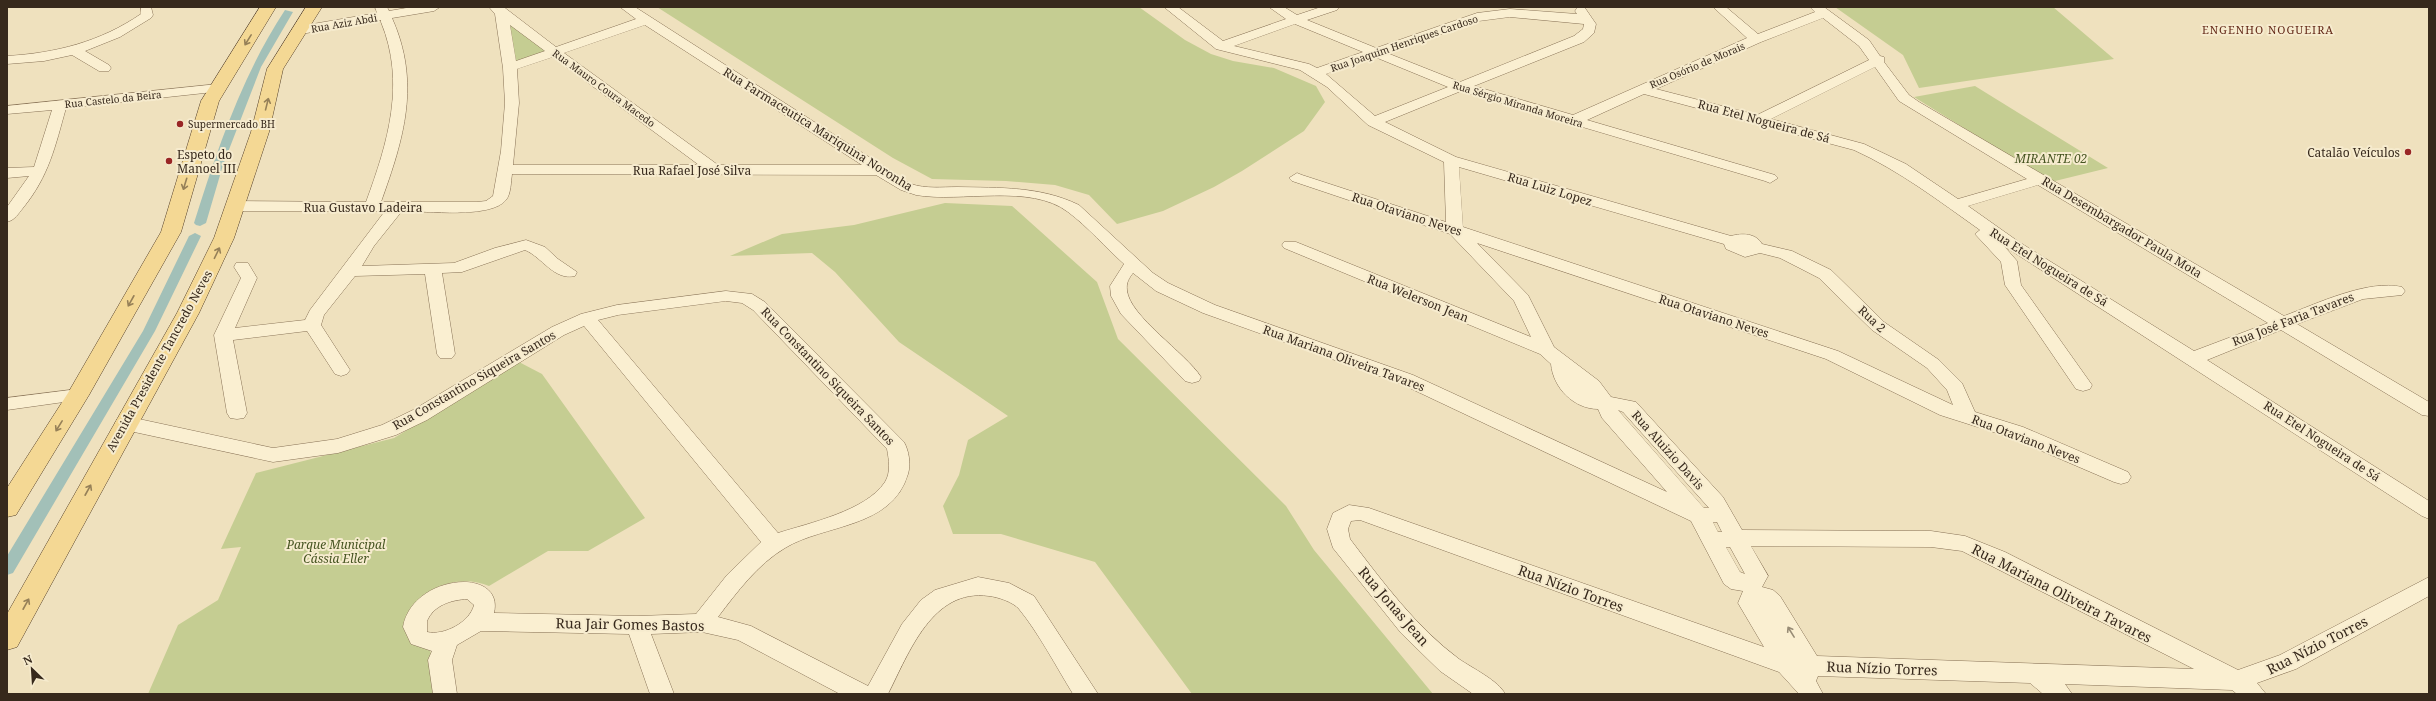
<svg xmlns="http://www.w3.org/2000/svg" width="2436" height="701" font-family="'Noto Serif',serif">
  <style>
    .green { fill: #c5cd92 }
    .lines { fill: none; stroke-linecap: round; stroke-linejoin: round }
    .canal { fill: #a2c0b8; fill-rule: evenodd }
    .minor-casing { stroke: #887256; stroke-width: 1 }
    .major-casing { stroke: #55402b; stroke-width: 1 }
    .minor { fill: #faefd1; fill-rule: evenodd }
    .major { fill: #f4d894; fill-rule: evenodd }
    .oneway { stroke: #968058 }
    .oneway2 { stroke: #988c76 }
    .poi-dot { fill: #992625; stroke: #f6ebce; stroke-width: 1.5 }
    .labels { text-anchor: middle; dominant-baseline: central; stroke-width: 4; stroke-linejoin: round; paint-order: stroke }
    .far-street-label { font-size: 10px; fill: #37291c; stroke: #f6ebce }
    .far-poi-label { font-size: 10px; fill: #37291c; stroke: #f6ebce; text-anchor: start }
    .far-neighbourhood-label { font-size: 11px; letter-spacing: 1px; fill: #652b1a; stroke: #f6ebce }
    .street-label { font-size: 12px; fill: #37291c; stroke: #f6ebce }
    .poi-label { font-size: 12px; fill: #37291c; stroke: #f6ebce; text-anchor: end }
    .park-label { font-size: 12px; font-style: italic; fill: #465421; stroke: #f6ebce }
    .near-street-label { font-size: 14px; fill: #37291c; stroke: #f6ebce }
  </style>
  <rect width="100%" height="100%" fill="#efe1be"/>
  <g class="green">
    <polygon points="657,7 1139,7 1185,40 1211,54 1233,61 1274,68 1316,86 1325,102 1304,131 1242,171 1214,187 1163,211 1117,224 1089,195 1055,185 1006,181 932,179 893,158"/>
    <polygon points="1835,7 2053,7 2114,59 1919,88 1903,55"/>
    <polygon points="501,11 555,51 510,67"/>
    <polygon points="1975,86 2108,168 2051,182 1914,97"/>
    <polygon points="945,203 1012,206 1097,282 1118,339 1286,506 1314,550 1433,694 1192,694 1095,562 1001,534 953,534 943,506 959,475 968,440 1008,416 899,342 835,272 812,253 730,256 782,234 854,225"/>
    <path d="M519,362L542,374L645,518L588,551H548L489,586C456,571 405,592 406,631L430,650L438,685L434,694H148L178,625L218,600L241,547L221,549L256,473L394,438Z"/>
  </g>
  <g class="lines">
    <g class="canal">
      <path d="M285,10L293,12L261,67L223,165L206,223L200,226L196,225L194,223C217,150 242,75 285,10Z"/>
      <polygon points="195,233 201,236 155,331 13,573 7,575 7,556 143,331 189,236"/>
    </g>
    <g class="minor-casing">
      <g id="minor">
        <path d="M141,7H151L153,15L151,18L120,37L85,51L109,65L111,68L109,71H99L72,55L44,61L7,64V56C56,53 100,42 141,14Z"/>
        <path d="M375,7H387L389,11L412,7H440L434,11L392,18C421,83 404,138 381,202H477L486,201L493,196L501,151L505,103L503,68L495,14L489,7L505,8L556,47L636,19L620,7H635L911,184C926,189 942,187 957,187C1000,188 1040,186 1079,205L1153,273L1168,283L1215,305L1413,375L1667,492L1602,418L1598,409C1574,409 1553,388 1551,364L1540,354L1284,248L1282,245L1284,242H1296L1531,337L1514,301L1450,234L1292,181L1289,178L1297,173L1302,175L1446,222L1444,162L1368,125L1327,87L1300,70L1216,49L1164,7H1178L1223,41L1286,19L1269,7H1284L1297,15L1321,7H1339L1337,10L1307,20L1376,48L1477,13L1510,9L1577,14L1575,11L1577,8H1585L1596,24L1594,33L1584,42L1474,86L1573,115L1747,38L1713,7H1726L1758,34L1815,12L1810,7H1824L1869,40L1880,56L1884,57V62L1909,95L1919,102L2284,316C2316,304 2368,279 2402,287L2405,291L2402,295L2363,299L2297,324L2429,402V416L2422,415L2281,330L2207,360L2429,501V519L2422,516L2004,246L2017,261L2021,285L2092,385L2090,389L2083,391L2076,389L2005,285L2001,262L1975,234L1980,230C1939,201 1900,171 1854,150L1644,94L1587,120L1775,175L1778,178L1770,183L1765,181L1461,91L1385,122L1456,157L1731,236C1742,233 1756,233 1762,244L1792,251L1831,270L1884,322L1939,360L1962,383L1975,412L2023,427L2128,472L2131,477L2128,482L2121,484L2114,482L2009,437L1940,415L1826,359L1477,243L1528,295L1554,347L1599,381L1611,397L1636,402L1723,497L1742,530L1931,531L1965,536L2005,552L2238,670L2280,655L2429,577V596L2296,669L2257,683L2266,694H2237L2232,690L2065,684L2072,694H2043L2030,683L1818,676L1816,681L1823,694H1799L1779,672L1360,520L1351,521L1348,529L1350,539C1382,581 1416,627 1459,659C1472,668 1499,681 1505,694H1473L1440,671L1401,633L1333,548L1327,529L1333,513L1349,505L1369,508L1764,647L1738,603L1743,591L1731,589L1724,584L1691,521L1399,383L1203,313L1156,291L1133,273C1129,278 1126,283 1127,290C1129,316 1186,353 1201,377L1199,381L1192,383L1185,381L1121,314L1111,296L1110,286L1124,264C1105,247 1088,227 1068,212C1030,183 961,203 916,195L901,190L876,175L512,174C511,181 511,194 506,200C491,219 426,211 402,211L374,246L362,266L454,263L495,248L526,240L545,247L558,259L577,272L575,276C554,281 542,257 525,250L462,272L442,273L455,354L452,358H440L437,354L425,274L355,276L324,315L321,325L350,370L347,374L341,376L335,374L307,331L233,340L247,413L244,418L237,419L230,418L227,413L214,335L241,278L234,267L236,263H248L257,278L235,328L305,320L310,310L385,211H235L227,206L235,201L366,202C388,142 406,83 381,22V20L301,34L295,30L301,26L377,13ZM1510,17L1584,24L1583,29L1574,36L1460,82L1387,53L1479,21ZM1823,18L1859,46L1869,60L1757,115L1656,89L1761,42ZM1295,24L1363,52L1317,68L1309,64L1234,46ZM510,25L545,51L516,61ZM645,25L862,165H718L564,53ZM553,57L699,165H513L519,103L517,69ZM1375,57L1448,87L1375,116L1326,74ZM1875,67L1899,101L2027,179L1958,199L1906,164L1864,144L1771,119ZM1459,167L1724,244L1726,249L1745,257L1760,253L1780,258L1819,278L1872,330L1927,368L1947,390L1953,405L1838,351L1463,227ZM2038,185L2268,323L2194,351L2019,242L1968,206ZM1618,410L1623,412L1709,508H1704ZM1713,522H1717L1722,532H1718ZM1751,546L1931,547L1962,551L2194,669L1817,656L1780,596L1773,590L1762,587L1768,576ZM1726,547H1730L1745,574L1740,572Z"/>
        <path d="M218,84L223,85L225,88L223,91L66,108C55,147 49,176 23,208C18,214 15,220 7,222V207L29,176L7,178V168L34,167L52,110L7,114V106Z"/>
        <path d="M726,291L752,294L765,302L904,442C909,451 911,464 908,474C892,529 824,524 785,548C758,564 737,592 718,617L751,626L868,686L902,624L921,600L935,590L978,577L1009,583L1034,596L1098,694H1073C1057,668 1038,632 1019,609C1013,602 998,597 989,596C932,588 909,653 888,694H840L738,640L702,632L651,634L674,694H650L629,634L481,631L457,645L452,660L457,694H433L428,660L432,651L411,644L403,627C412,574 505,566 494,613L637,616L696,614L727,575L761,542L584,326L564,335L427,420L396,435L338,453L273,462L125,430L118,428L115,423L118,418L125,416L273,448L337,439L382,425L413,410L552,327L581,314L617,305ZM726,301L742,303L753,310L887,449C889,460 891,472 885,482C866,511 809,523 778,533L598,320L618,315ZM467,599L474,605C470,622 444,636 427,632V621C434,605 451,600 467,599Z"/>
        <polygon points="78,389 85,391 87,395 85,399 7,410 7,398"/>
      </g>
    </g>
    <g class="major-casing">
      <g id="major">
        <polygon points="260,7 276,7 219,101 181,232 89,395 16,515 7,517 7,488 68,393 161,232 201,101"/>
        <polygon points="306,7 322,7 283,69 269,132 234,238 199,313 17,647 7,650 7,614 177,313 214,238 251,132 267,69"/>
      </g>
    </g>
    <use href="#minor" class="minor"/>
    <use href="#major" class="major"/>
  </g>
  <defs><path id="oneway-shaft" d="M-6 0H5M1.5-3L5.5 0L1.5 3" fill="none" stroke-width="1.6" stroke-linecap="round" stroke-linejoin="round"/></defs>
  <g class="oneway">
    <use href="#oneway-shaft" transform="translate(248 40) rotate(122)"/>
    <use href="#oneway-shaft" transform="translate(267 104) rotate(-76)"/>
    <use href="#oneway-shaft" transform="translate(185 184) rotate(107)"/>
    <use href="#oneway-shaft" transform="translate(217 253) rotate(-64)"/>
    <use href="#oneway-shaft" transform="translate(131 301) rotate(119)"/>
    <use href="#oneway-shaft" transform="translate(59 426) rotate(122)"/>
    <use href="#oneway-shaft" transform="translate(88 490) rotate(-61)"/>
    <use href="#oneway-shaft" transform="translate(26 604) rotate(-61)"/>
  </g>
  <use class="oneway2" href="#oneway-shaft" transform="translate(1791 632) rotate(-122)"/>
  <g class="poi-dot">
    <circle cx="180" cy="124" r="4"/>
    <circle cx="2408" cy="152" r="4"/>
    <circle cx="169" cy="161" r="4"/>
  </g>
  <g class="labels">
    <g class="far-street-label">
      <text transform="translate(344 23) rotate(-10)">Rua Aziz Abdi</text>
      <text transform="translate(1404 43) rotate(-19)">Rua Joaquim Henriques Cardoso</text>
      <text transform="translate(1697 65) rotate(-23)">Rua Osório de Morais</text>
      <text transform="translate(604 88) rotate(36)">Rua Mauro Coura Macedo</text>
      <text transform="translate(113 99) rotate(-6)">Rua Castelo da Beira</text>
      <text transform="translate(1518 104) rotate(17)">Rua Sérgio Miranda Moreira</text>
    </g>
    <g class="far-poi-label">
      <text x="188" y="124">Supermercado BH</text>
    </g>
    <g class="far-neighbourhood-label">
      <text x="2268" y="29">ENGENHO NOGUEIRA</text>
    </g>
    <g class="street-label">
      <text transform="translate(1764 121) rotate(15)">Rua Etel Nogueira de Sá</text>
      <text transform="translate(818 129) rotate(32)">Rua Farmaceutica Mariquina Noronha</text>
      <text x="692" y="170">Rua Rafael José Silva</text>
      <text transform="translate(1550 189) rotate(17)">Rua Luiz Lopez</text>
      <text x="363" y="207">Rua Gustavo Ladeira</text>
      <text transform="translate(1407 214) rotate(18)">Rua Otaviano Neves</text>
      <text transform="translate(2122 227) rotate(31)">Rua Desembargador Paula Mota</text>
      <text transform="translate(2049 267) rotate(32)">Rua Etel Nogueira de Sá</text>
      <text transform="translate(1418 298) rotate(22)">Rua Welerson Jean</text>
      <text transform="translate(1714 316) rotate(18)">Rua Otaviano Neves</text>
      <text transform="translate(1872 319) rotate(43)">Rua 2</text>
      <text transform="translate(2293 319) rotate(-21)">Rua José Faria Tavares</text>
      <text transform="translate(1344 358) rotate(20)">Rua Mariana Oliveira Tavares</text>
      <text transform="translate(159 361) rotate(-61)">Avenida Presidente Tancredo Neves</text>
      <text transform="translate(828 376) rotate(46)">Rua Constantino Siqueira Santos</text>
      <text transform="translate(474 380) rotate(-30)">Rua Constantino Siqueira Santos</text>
      <text transform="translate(2026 439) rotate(21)">Rua Otaviano Neves</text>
      <text transform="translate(2322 441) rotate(33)">Rua Etel Nogueira de Sá</text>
      <text transform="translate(1668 450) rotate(48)">Rua Aluizio Davis</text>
    </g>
    <g class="poi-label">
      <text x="2400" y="152">Catalão Veículos</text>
      <text x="177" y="154" text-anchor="start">Espeto do<tspan x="177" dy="14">Manoel III</tspan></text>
    </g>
    <g class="park-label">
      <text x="2051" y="158">MIRANTE 02</text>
      <text x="336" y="544">Parque Municipal<tspan x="336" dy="14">Cássia Eller</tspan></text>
    </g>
    <g class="near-street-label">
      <text transform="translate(1571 588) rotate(20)">Rua Nízio Torres</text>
      <text transform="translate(2062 593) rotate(27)">Rua Mariana Oliveira Tavares</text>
      <text transform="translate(1394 606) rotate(49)">Rua Jonas Jean</text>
      <text transform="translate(630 624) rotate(1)">Rua Jair Gomes Bastos</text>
      <text transform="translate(2317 645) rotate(-27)">Rua Nízio Torres</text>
      <text transform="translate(1882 668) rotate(2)">Rua Nízio Torres</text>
    </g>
  </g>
  <rect width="2436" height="701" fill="none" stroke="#37291c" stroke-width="16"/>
  <g transform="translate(32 669) rotate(335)" stroke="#f6ebce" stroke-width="3" paint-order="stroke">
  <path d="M0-3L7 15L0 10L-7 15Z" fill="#37291c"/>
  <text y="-6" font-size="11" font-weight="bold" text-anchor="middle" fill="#37291c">N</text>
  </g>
</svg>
